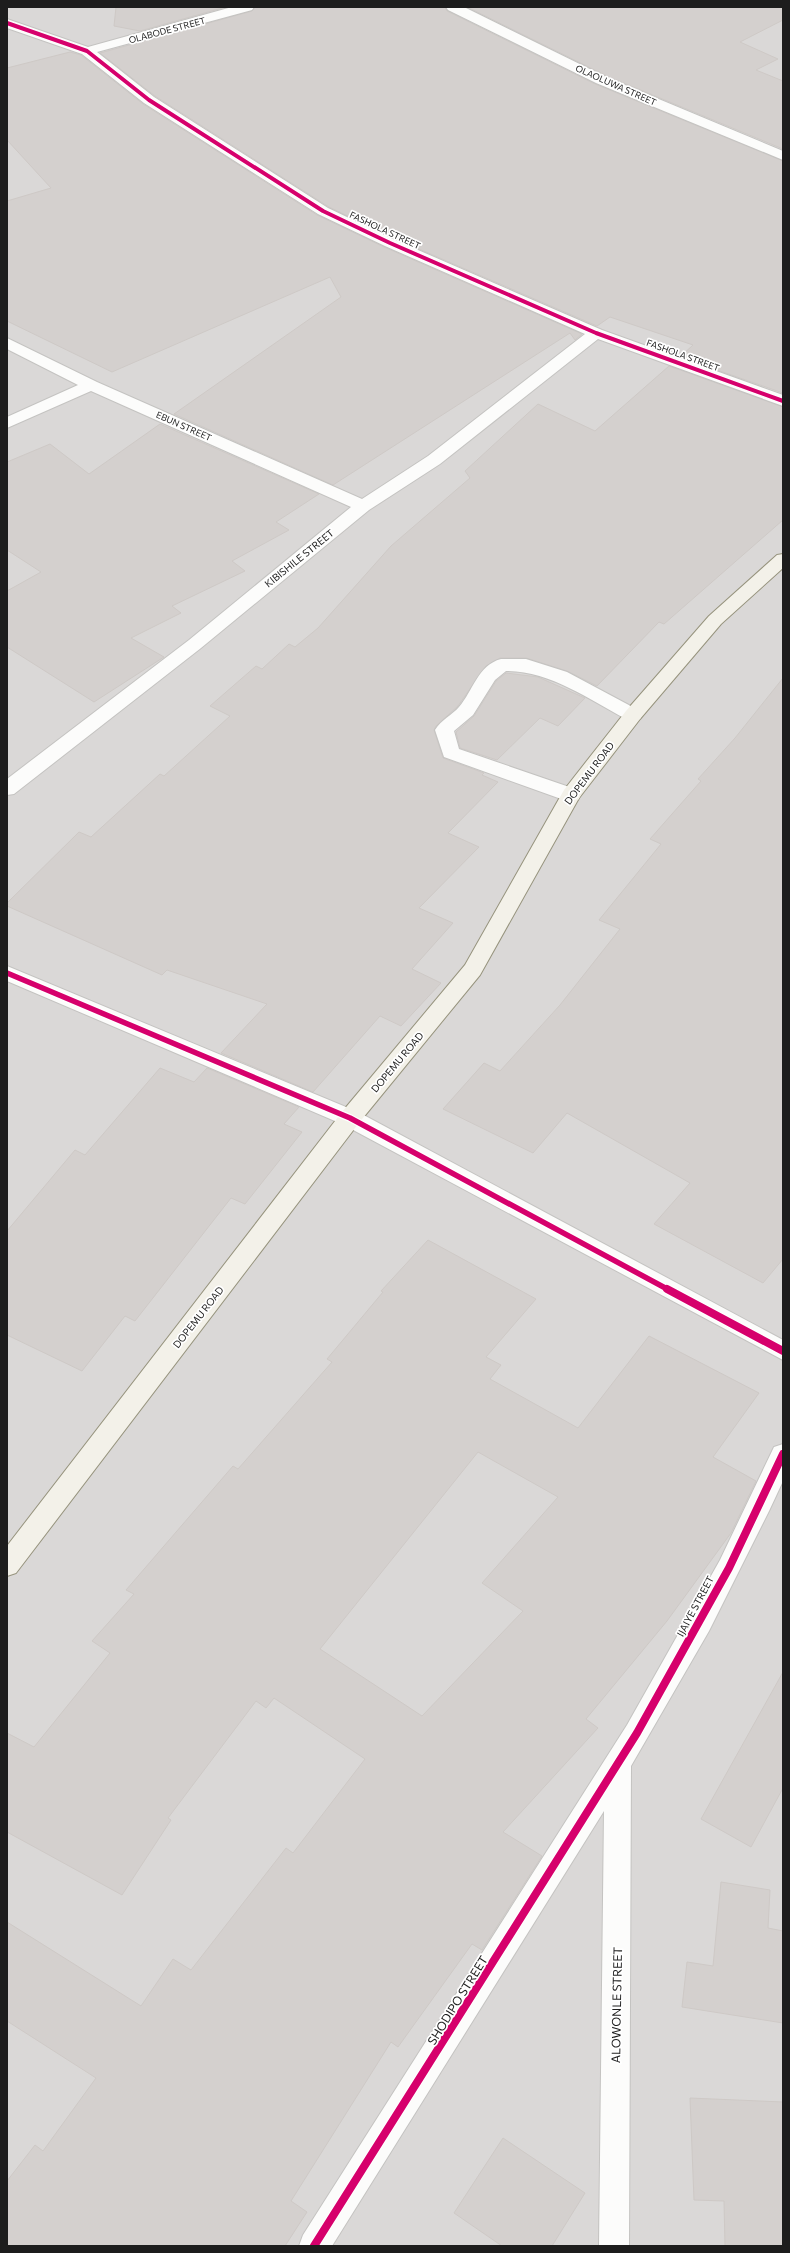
<svg xmlns="http://www.w3.org/2000/svg" width="790" height="2253" font-family="Commissioner,sans-serif">
  <style>
    .residential { fill: #dad8d7 }
    .building { fill: #d4d0ce; stroke: #cec9c6; fill-rule: evenodd }
    .lines { fill: none; stroke-linecap: round; stroke-linejoin: round }
    .service-casing { stroke: #c4c3c1; stroke-width: 2 }
    .minor-casing { stroke: #c4c3c1; stroke-width: 2 }
    .secondary-casing { stroke: #96937d; stroke-width: 2 }
    .service { fill: #fcfcfb; fill-rule: evenodd }
    .minor { fill: #fcfcfb; fill-rule: evenodd }
    .secondary { fill: #f3f1e9; fill-rule: evenodd }
    .cycleway-far2-casing { stroke: #fff; stroke-width: 5.5 }
    .cycleway-far1-casing { stroke: #fff; stroke-width: 8 }
    .cycleway-casing { stroke: #fff; stroke-width: 10 }
    .cycleway-far2 { stroke: #d6006c; stroke-width: 4 }
    .cycleway-far1 { stroke: #d6006c; stroke-width: 5.5 }
    .cycleway { stroke: #d6006c; stroke-width: 8 }
    .labels { text-anchor: middle; dominant-baseline: central; stroke-width: 3.5; stroke-linejoin: round; paint-order: stroke }
    .far-street-label { font-size: 9px; fill: #1d1d1d; stroke: #fff }
    .street-label { font-size: 10px; fill: #1d1d1d; stroke: #fff }
    .near-street-label { font-size: 12px; fill: #1d1d1d; stroke: #fff }
  </style>
  <rect width="100%" height="100%" fill="#ebe8e5"/>
  <rect class="residential" x="7" y="7" width="776" height="2239"/>
  <g class="building">
    <polygon points="116,7 226,7 140,31 114,26"/>
    <polygon points="255,7 445,7 447,11 595,84 783,161 783,393 680,357 693,345 610,317 597,326 396,239 329,207 155,96 100,53 252,11"/>
    <polygon points="467,7 783,7 783,20 740,42 778,59 756,70 783,81 783,149 607,76"/>
    <polygon points="70,52 81,55 143,104 317,215 384,247 582,334 575,340 570,333 333,485 174,414 341,297 330,277 112,372 7,321 7,201 51,188 7,140 7,68"/>
    <polygon points="669,366 783,407 783,520 664,624 659,622 597,686 567,671 526,658 500,658 486,666 458,706 436,726 434,730 443,758 484,773 482,775 498,782 448,833 479,847 419,908 453,923 412,969 441,983 401,1026 380,1016 313,1092 221,1053 267,1004 167,970 162,975 7,906 7,903 79,832 91,837 160,774 164,776 230,716 210,706 256,666 262,669 289,644 295,647 318,628 391,546 470,478 465,471 538,404 595,431"/>
    <polygon points="160,424 319,494 276,522 289,530 232,561 245,571 172,606 181,613 131,638 164,657 94,702 7,647 7,591 41,572 7,550 7,462 50,444 89,474"/>
    <polygon points="506,673 538,677 585,698 558,726 540,718 497,760 460,748 456,732 474,716 496,681"/>
    <polygon points="783,678 783,1259 763,1283 654,1224 690,1183 567,1113 533,1153 443,1109 484,1063 500,1071 560,1005 620,929 599,920 661,844 650,839 701,781 698,779 735,738"/>
    <polygon points="160,1068 194,1082 207,1068 299,1107 284,1124 302,1132 245,1204 231,1198 135,1321 125,1316 82,1371 7,1335 7,1231 75,1150 85,1155"/>
    <path d="M428,1240L536,1299L486,1357L501,1365L490,1379L578,1428L649,1336L759,1393L713,1457L756,1481L731,1533L667,1621L586,1719L598,1728L503,1832L542,1856L482,1950L472,1944L398,2047L391,2042L291,2201L307,2212L285,2246H7V2181L35,2145L43,2151L96,2078L7,2021V1922L141,2006L173,1959L191,1970L286,1848L293,1853L365,1759L274,1698L266,1708L256,1701L168,1818L171,1820L122,1895L7,1832V1733L34,1747L110,1653L92,1641L134,1594L126,1590L233,1466L238,1469L332,1362L327,1359L383,1292L381,1291ZM478,1452L558,1497L482,1583L523,1611L422,1716L320,1649Z"/>
    <polygon points="783,1672 783,1788 751,1847 701,1819"/>
    <polygon points="721,1882 770,1890 768,1928 783,1931 783,2023 682,2007 687,1962 713,1966"/>
    <polygon points="690,2098 783,2102 783,2246 725,2246 724,2201 694,2200"/>
    <polygon points="503,2138 585,2193 552,2246 502,2246 454,2213"/>
  </g>
  <g class="lines">
    <g class="service-casing">
      <path id="service" d="M501,659H526L567,672L640,711L642,715L640,719L633,721L626,719C588,699 550,671 506,671L495,680L473,715L454,731L459,749L578,790L581,795L578,800L571,801L564,800L444,757L435,730C441,720 452,715 459,707C473,691 478,665 501,659Z"/>
    </g>
    <g class="minor-casing">
      <g id="minor">
        <polygon points="232,7 254,7 252,10 97,52 154,97 328,208 395,240 602,330 783,395 783,406 598,339 440,464 369,510 201,648 14,794 7,795 7,779 189,640 351,507 91,391 7,428 7,417 78,385 7,349 7,338 97,382 362,499 428,456 585,334 385,246 318,214 144,103 82,54 7,28 7,19 88,47"/>
        <polygon points="446,7 464,7 606,77 783,151 783,160 596,83 448,10"/>
        <polygon points="7,966 358,1112 783,1340 783,1360 342,1124 7,981"/>
        <polygon points="783,1444 783,1481 769,1511 709,1631 631,1766 629,2246 599,2246 604,1811 332,2246 299,2246 303,2235 627,1725 720,1560 774,1447"/>
      </g>
    </g>
    <g class="secondary-casing">
      <polygon id="secondary" points="783,554 783,568 721,624 640,719 579,798 480,975 358,1124 16,1573 7,1576 7,1546 342,1112 465,965 564,790 626,711 709,616 777,555"/>
    </g>
    <use href="#service" class="service"/>
    <use href="#minor" class="minor"/>
    <use href="#secondary" class="secondary"/>
    <g class="cycleway-far2-casing">
      <polyline id="cycleway-far2" points="7,23 87,51 149,100 323,211 390,243 596,333 783,401"/>
    </g>
    <g class="cycleway-far1-casing">
      <polyline id="cycleway-far1" points="7,973 350,1118 669,1290"/>
    </g>
    <g class="cycleway-casing">
      <g id="cycleway">
        <polyline points="667,1289 783,1351"/>
        <polyline points="314,2246 637,1733 729,1568 783,1454"/>
      </g>
    </g>
    <use href="#cycleway-far2" class="cycleway-far2"/>
    <use href="#cycleway-far1" class="cycleway-far1"/>
    <use href="#cycleway" class="cycleway"/>
  </g>
  <g class="labels">
    <g class="far-street-label">
      <text transform="translate(167 30) rotate(-15)">OLABODE STREET</text>
      <text transform="translate(616 85) rotate(24)">OLAOLUWA STREET</text>
      <text transform="translate(385 230) rotate(25)">FASHOLA STREET</text>
      <text transform="translate(683 355) rotate(20)">FASHOLA STREET</text>
      <text transform="translate(184 426) rotate(24)">EBUN STREET</text>
    </g>
    <g class="street-label">
      <text transform="translate(299 558) rotate(-39)">KIBISHILE STREET</text>
      <text transform="translate(589 773) rotate(-53)">DOPEMU ROAD</text>
      <text transform="translate(397 1062) rotate(-50)">DOPEMU ROAD</text>
      <text transform="translate(198 1317) rotate(-52)">DOPEMU ROAD</text>
      <text transform="translate(695 1606) rotate(-62)">IJAIYE STREET</text>
    </g>
    <g class="near-street-label">
      <text transform="translate(457 2000) rotate(-58)">SHODIPO STREET</text>
      <text transform="translate(616 2005) rotate(-89)">ALOWONLE STREET</text>
    </g>
  </g>
  <rect width="790" height="2253" fill="none" stroke="#1d1d1d" stroke-width="16"/>
</svg>
